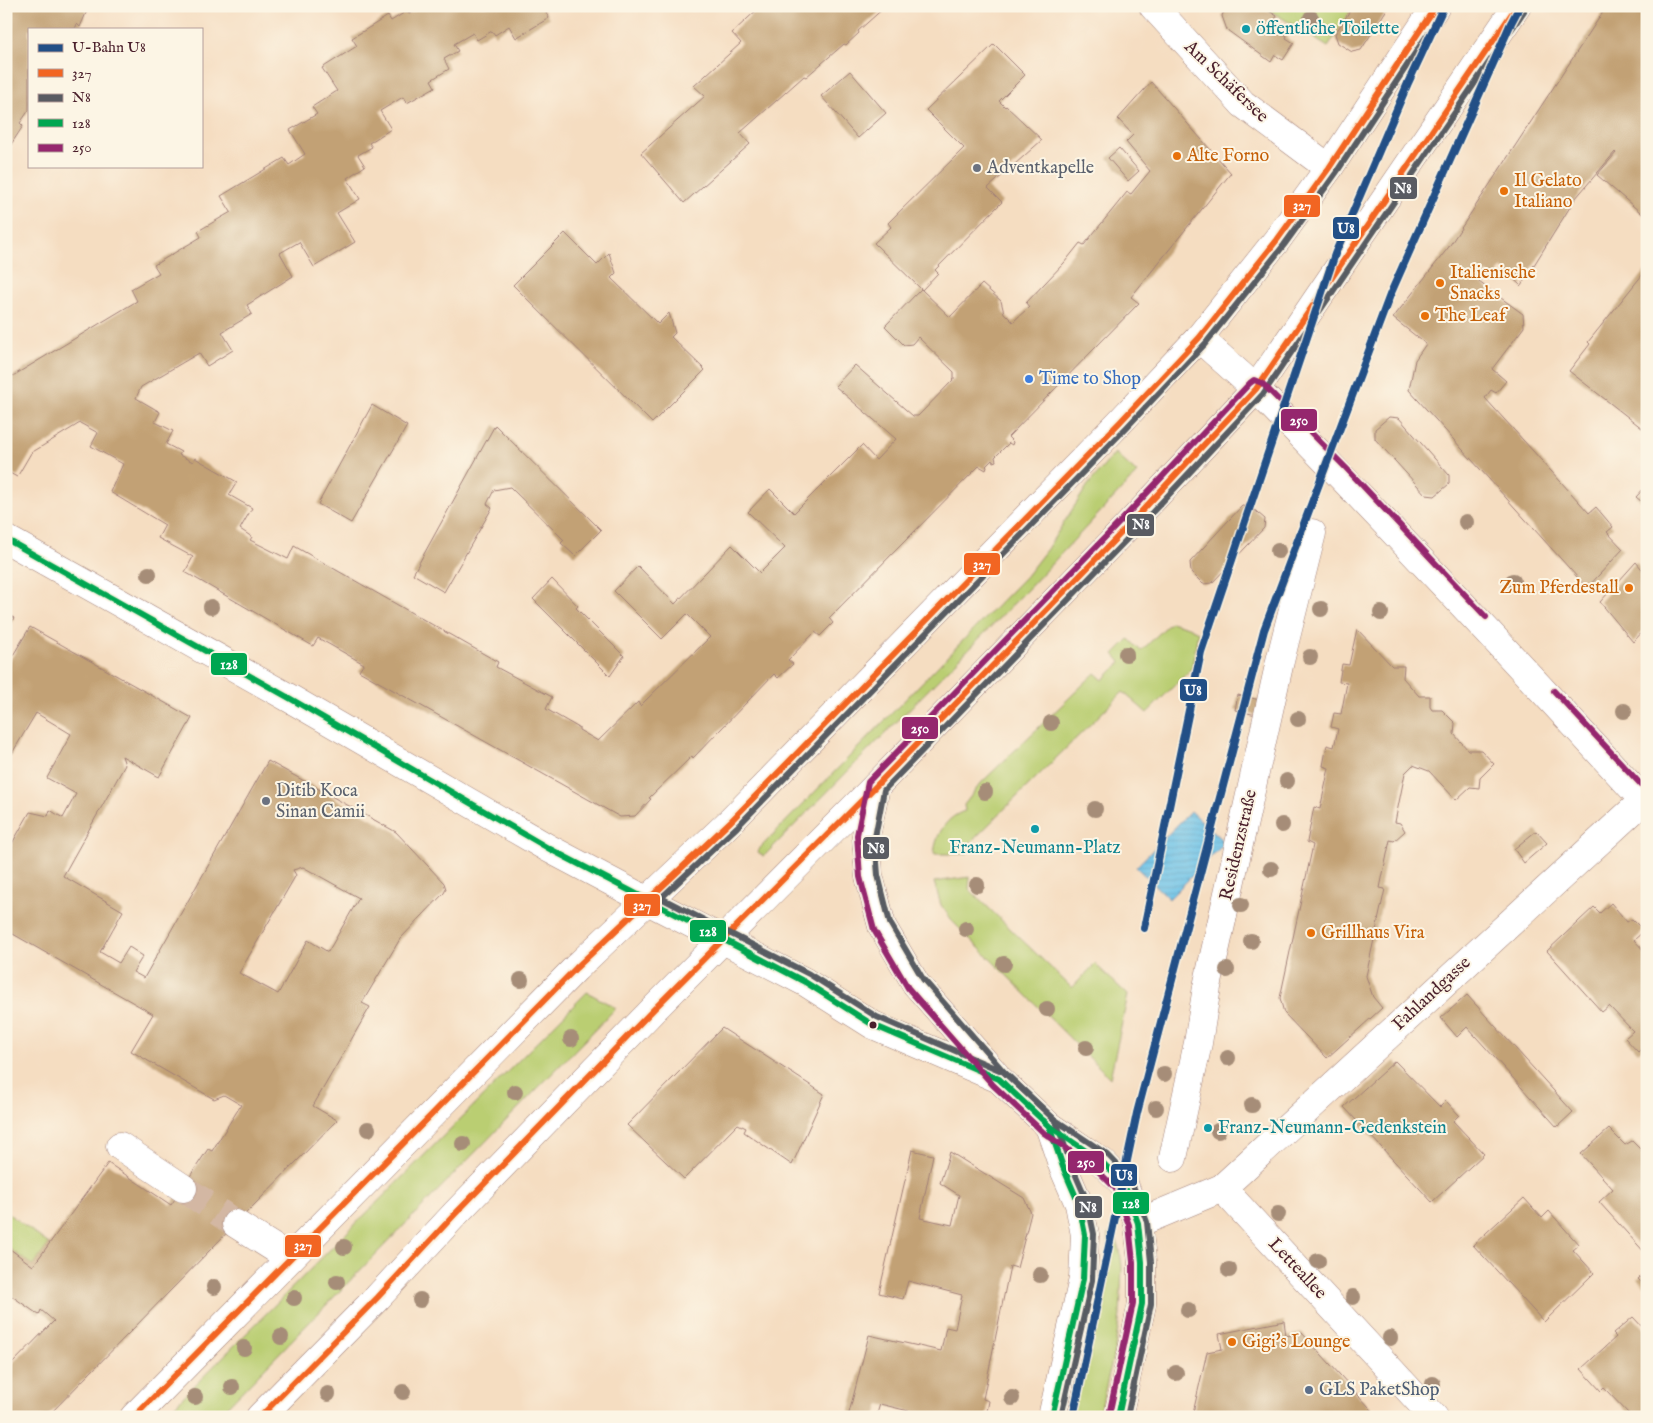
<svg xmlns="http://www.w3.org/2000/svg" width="1653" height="1423" font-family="'IM FELL English',serif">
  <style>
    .green { fill: #bace72; stroke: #82764e }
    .water { fill: url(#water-rules); stroke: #5a708a }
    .building { fill: #c2a175; fill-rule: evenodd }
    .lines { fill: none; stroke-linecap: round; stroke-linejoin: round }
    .minor-tunnel { stroke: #d3b7a3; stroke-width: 28; stroke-dasharray: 28 14; stroke-linecap: butt }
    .minor-casing { stroke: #a07e76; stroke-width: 29 }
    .major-casing { stroke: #a07e76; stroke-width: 29 }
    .minor { stroke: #fff; stroke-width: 28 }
    .major { stroke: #fff; stroke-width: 28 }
    .bus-1-casing { stroke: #fcf5e5; stroke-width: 10 }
    .bus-2-casing { stroke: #fcf5e5; stroke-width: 10 }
    .bus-3-casing { stroke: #fcf5e5; stroke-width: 10 }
    .bus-4-casing { stroke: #fcf5e5; stroke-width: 10 }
    .bus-1 { stroke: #f26522; stroke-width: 6 }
    .bus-2 { stroke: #595b62; stroke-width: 6 }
    .bus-3 { stroke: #00a651; stroke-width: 6 }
    .bus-4 { stroke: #95276e; stroke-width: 6 }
    .metro-1-casing { stroke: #fcf5e5; stroke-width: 11 }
    .metro-1 { stroke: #224f86; stroke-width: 8 }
    .tree { fill: #a68d78 }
    .culture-dot { fill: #0f9aa8; stroke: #fcf5e5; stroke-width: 2 }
    .food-dot { fill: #e8710a; stroke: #fcf5e5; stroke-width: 2 }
    .worship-dot { fill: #6b7280; stroke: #fcf5e5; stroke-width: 2 }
    .shop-dot { fill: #3f7fe0; stroke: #fcf5e5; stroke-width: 2 }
    .bus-dot { fill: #4a1f2b; stroke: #fcf5e5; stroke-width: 2 }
    .service-dot { fill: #5c6f8a; stroke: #fcf5e5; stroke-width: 2 }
    .labels { text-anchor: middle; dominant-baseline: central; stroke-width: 4; stroke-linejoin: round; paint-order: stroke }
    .culture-label { font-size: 18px; fill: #0d838f; stroke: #fcf5e5; text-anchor: start }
    .street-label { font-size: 18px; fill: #4a1f2b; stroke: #fcf5e5 }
    .food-label { font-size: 18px; fill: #c56008; stroke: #fcf5e5; text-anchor: start }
    .worship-label { font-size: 18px; fill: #5b616d; stroke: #fcf5e5; text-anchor: start }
    .shop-label { font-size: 18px; fill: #366cbe; stroke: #fcf5e5; text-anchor: start }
    .service-label { font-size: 18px; fill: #4e5e75; stroke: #fcf5e5; text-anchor: start }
    .line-badge { stroke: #fcf5e5; stroke-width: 2 }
    .badge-label { font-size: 14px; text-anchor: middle; font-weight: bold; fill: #fff }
  </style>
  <defs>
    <pattern id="water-rules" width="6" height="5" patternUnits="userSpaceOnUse" patternTransform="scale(1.25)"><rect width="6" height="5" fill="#6bc2e8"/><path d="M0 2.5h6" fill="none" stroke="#5ea6c7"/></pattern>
  </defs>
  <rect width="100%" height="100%" fill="#fcf5e5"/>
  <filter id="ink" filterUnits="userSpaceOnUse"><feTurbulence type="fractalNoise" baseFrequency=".02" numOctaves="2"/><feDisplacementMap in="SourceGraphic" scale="10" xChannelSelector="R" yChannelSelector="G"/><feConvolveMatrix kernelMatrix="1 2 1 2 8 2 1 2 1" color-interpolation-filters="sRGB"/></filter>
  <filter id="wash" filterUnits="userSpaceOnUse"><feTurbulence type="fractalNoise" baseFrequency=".0096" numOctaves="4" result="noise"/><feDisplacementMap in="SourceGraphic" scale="20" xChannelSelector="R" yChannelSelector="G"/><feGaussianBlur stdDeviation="1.12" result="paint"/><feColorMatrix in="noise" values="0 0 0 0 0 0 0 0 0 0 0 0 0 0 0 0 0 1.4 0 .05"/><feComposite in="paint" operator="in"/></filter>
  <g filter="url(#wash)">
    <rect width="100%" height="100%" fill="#f5ddc1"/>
    <g class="green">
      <polygon points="1263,6 1355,6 1328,47"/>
      <polygon points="1115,453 1137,473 1027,590 766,854 763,856 758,852 760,848 1026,576 1047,549 1088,485"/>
      <path d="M1171,622L1188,627L1198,632L1192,668L1147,713L1123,692L968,845L967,854H934C936,834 946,817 965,811L964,805L981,783L1095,673L1103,680L1121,662L1114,654L1129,639L1141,651Z"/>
      <polygon points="970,877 969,889 1072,988 1095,964 1128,995 1110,1078 954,923 941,905 934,882"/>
      <polygon points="587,992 616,1008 217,1417 163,1417"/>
      <polygon points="6,1212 49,1244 33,1266 6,1246"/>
      <polygon points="1113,1229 1120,1250 1122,1267 1120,1315 1115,1348 1099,1417 1071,1417 1108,1253 1109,1235"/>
    </g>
    <polygon class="water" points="1191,811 1225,843 1169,899 1136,867"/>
    <g id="blocks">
      <g class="building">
        <polygon points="6,6 89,6 80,27 77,24 75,29 29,29 29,110 20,123 23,126 6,152"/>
        <polygon points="422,6 542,6 549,18 516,38 509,26 495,35 492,31 477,40 473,33 454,44 458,51 444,59 449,69 431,80 435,87 407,103 403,97 380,111 391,129 369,143 372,147 358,155 365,166 347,178 360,199 337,213 355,242 314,267 299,242 280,253 293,276 247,305 252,314 222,332 233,350 207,366 199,353 141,387 136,398 160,412 155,422 173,431 166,444 181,452 179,455 193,462 195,458 237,482 229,495 252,508 240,529 252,537 250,540 288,559 294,546 498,662 496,667 552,697 546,709 579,728 579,730 598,741 638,702 640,706 710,637 687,614 662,639 614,591 638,566 675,604 732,545 760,573 785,548 748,512 770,489 794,513 862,445 876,460 896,439 835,386 855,365 913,416 918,416 954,379 954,372 918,337 912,344 904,345 885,326 921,289 950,317 982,284 1001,301 1004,313 1013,322 1029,307 1026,303 1064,263 1080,243 1084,245 1127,192 1131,194 1150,171 1126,142 1133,135 1118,119 1151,82 1231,173 1131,297 1139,303 1008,437 1013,442 1012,445 1009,443 995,457 996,461 993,462 992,460 986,466 987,467 986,470 979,466 829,618 833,623 820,636 815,632 788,660 793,664 778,678 774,674 693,758 692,756 649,798 651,799 635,816 620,817 359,671 364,664 318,638 313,646 185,572 193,557 158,538 165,525 110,492 123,464 91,446 98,433 80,423 31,453 17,477 6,471 6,380 137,301 131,289 159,273 154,265 201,237 198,231 231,212 221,196 284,158 289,165 305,154 290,130 317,114 312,107 337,91 322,68 357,46 352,38 388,16 391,21 407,11 409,14"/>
        <polygon points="761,6 778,6 784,13 791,6 886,6 858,31 859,33 846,45 844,44 806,77 804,76 740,133 750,144 684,203 641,153 705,96 694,86 741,43 732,33"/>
        <polygon points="1226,6 1261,6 1277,16 1271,26 1287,36 1286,38 1294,43 1283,60 1275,55 1271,62 1227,30 1222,16"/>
        <polygon points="1353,6 1389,6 1361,50 1352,52 1338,43 1335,34"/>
        <polygon points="1607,6 1647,6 1647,218 1597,175 1616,153 1615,152 1575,199 1521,286 1502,268 1495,278 1487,272 1479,282 1523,314 1524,327 1492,369 1506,381 1496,393 1491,390 1485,398 1589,513 1596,507 1613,527 1607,532 1623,549 1587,588 1409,390 1415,360 1426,344 1393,318 1448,248"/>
        <polygon points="994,44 1025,75 999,101 1005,107 1006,106 1042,140 988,188 1002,202 935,270 938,273 922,290 874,243 891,227 888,223 964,148 926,110"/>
        <polygon points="850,71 886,113 858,138 821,96"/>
        <polygon points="1119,148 1139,171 1128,181 1108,158"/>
        <polygon points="565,233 597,265 609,253 616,273 611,278 658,324 669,313 675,333 671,337 705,370 652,423 513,285"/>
        <polygon points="1647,269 1647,432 1569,371 1590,344 1588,342"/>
        <polygon points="372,405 407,426 351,523 318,504"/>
        <polygon points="1389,417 1399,418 1449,475 1449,484 1435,496 1426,495 1375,439 1375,429"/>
        <polygon points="495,425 601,530 575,556 561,543 564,540 510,487 494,490 487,504 492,508 444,592 413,574"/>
        <polygon points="1647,485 1647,506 1636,497"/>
        <polygon points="1242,506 1251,507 1265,519 1264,528 1212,583 1203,584 1191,572 1190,562"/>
        <polygon points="1636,562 1647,575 1647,627 1633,642 1600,602"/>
        <polygon points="552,579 578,606 576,608 624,656 610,676 533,599"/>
        <polygon points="6,613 14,618 6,631"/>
        <path d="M30,627L192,718L159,777L122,756L125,765L63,876L123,911L100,952L119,963L129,947L143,956L133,972L144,978L268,761L396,832L444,883L446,889L444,893L400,939L362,1003L370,1007L313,1106L337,1120L47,1417H6V1370L54,1321L41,1310L39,1315L6,1292V1253L10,1249L33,1266L108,1163L171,1205L208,1149L212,1151L241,1105L224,1095L214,1099L131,1051L153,1014L6,930V854L30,812L48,816L50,810L63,818L76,794L47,778L71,734L36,713L8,760L6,758V667ZM303,867L359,898L328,952L308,940L278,994L239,973L296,875L293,870Z"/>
        <polygon points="1357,629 1392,666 1404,666 1403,678 1419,696 1430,696 1430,707 1432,710 1442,710 1455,723 1454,734 1468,750 1481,750 1494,764 1480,778 1479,788 1470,787 1456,800 1429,771 1413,765 1405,773 1395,822 1400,823 1405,831 1394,841 1390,840 1380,888 1385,889 1366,976 1373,997 1382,1008 1327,1058 1284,1013 1280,998 1313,845 1307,842 1314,807 1320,809 1329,768 1323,766 1327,745 1334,747 1338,729 1331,727 1334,713 1341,714 1347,683 1339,682 1342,664 1349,665"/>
        <polygon points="1238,695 1260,700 1256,715 1235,710"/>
        <polygon points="1536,831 1547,843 1524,863 1514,849"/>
        <polygon points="1611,903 1627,922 1632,919 1644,931 1634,940 1647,954 1647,1044 1638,1052 1625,1038 1633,1031 1609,1006 1602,1012 1547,951 1594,907 1600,913"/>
        <polygon points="1467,995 1573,1112 1557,1127 1467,1027 1457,1037 1441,1018"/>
        <polygon points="722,1028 824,1094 792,1165 744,1132 746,1128 738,1124 684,1179 627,1125"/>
        <polygon points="1395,1061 1440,1107 1446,1101 1459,1115 1453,1121 1484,1154 1432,1202 1344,1107"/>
        <polygon points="1609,1129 1625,1145 1632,1141 1647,1156 1647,1255 1599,1202 1613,1189 1581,1154"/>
        <polygon points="912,1150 933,1155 920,1218 952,1225 959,1195 940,1183 950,1152 1024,1198 1031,1213 1017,1268 1010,1266 983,1399 989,1401 986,1417 933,1417 880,1404 876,1417 848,1417 869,1335 941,1351 946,1327 955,1329 962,1295 908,1281 903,1299 879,1293"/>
        <polygon points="1524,1198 1542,1218 1549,1211 1579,1245 1573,1250 1594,1273 1544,1322 1473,1245"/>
        <polygon points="1647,1271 1647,1288 1638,1279"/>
        <polygon points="1633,1317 1647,1332 1647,1417 1632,1417 1604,1388 1601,1391 1581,1369 1616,1337 1613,1334"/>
        <polygon points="1284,1321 1286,1336 1302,1333 1378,1417 1282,1417 1277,1412 1268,1414 1267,1417 1192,1417 1207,1352 1222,1349 1219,1334"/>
      </g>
    </g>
  </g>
  <g filter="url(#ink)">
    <use href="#blocks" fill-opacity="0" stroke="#a07e76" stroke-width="1"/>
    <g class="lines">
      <polyline class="minor-tunnel" points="183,1188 236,1224"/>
      <g class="minor-casing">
        <g id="minor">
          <polyline points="1153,6 1243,104 1329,168"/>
          <path d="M1256,389C1389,524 1519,664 1647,804"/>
          <polyline points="6,539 291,699 548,848 646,900"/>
          <polyline points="120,1146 183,1188"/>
          <polyline points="1173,1158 1198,1043 1207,987 1280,661 1312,533"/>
          <polyline points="1222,1188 1434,1417"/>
          <polyline points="1138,1223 1222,1188 1643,801"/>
          <polyline points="236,1224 290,1258"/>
        </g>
      </g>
      <g class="major-casing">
        <g id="major">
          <polyline points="1199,338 1256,389"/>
          <polyline points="876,786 866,836 869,876 882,926 916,984 995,1074"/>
          <polyline points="646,900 805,982 873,1025 999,1079 1049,1126 1102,1162 1124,1184 1138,1223 1142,1262 1142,1304 1118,1417"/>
          <polyline points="1049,1126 1063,1167 1079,1204 1085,1235 1083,1279 1052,1417"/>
          <polyline points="134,1417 576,968 731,821 1120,422 1199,338 1277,240 1329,168 1436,6"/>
          <polyline points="260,1417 378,1297 456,1213 654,1009 876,786 1125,529 1256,389 1517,6"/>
        </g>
      </g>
      <use href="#minor" class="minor"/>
      <use href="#major" class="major"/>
      <g class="bus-1-casing">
        <g id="bus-1">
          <polyline points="134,1417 576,968 731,821 1120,422 1199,338 1277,240 1329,168 1436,6"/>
          <polyline points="260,1417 378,1297 456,1213 654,1009 876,786 1125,529 1256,389 1517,6"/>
        </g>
      </g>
      <g class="bus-2-casing">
        <g id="bus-2">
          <polyline points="1061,1417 1092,1280 1094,1234 1087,1201 1071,1164 1056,1121 1005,1073 923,979 890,923 878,875 875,837 884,790 1131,535 1263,394 1524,11"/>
          <polyline points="1127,1417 1151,1304 1151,1262 1147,1222 1130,1178 1108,1155 1054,1119 1004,1072 877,1017 809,974 661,898 737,827 1126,428 1205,344 1284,245 1336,173 1443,11"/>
        </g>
      </g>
      <g class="bus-3-casing">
        <g id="bus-3">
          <polyline points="6,539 291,699 548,848 805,982 873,1025 999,1079 1049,1126 1102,1162 1124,1184 1138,1223 1142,1262 1142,1304 1118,1417"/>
          <polyline points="1044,1121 1049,1126 1063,1167 1079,1204 1085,1235 1083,1279 1052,1417"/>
        </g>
      </g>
      <g class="bus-4-casing">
        <g id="bus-4">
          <polyline points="1554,691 1647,791"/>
          <polyline points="1109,1415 1133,1303 1133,1262 1129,1225 1116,1189 1096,1169 1044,1133 993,1085 908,988 874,930 860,877 857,835 868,782 1119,523 1250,383 1254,380 1262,383 1346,468 1486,617"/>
        </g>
      </g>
      <use href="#bus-1" class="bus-1"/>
      <use href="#bus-2" class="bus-2"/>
      <use href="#bus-3" class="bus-3"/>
      <use href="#bus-4" class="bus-4"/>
      <g class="metro-1-casing">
        <g id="metro-1">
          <polyline points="1144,928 1201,652 1335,254 1408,83 1444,6"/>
          <polyline points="1073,1417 1137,1113 1264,630 1390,295 1511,23 1520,6"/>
        </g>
      </g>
      <use href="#metro-1" class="metro-1"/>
    </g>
    <g class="tree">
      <circle cx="1311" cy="18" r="8"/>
      <circle cx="1466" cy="522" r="8"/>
      <circle cx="1278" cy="551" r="8"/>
      <circle cx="149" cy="574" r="8"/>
      <circle cx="1513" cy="581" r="8"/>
      <circle cx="211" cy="607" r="8"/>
      <circle cx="1321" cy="609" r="8"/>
      <circle cx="1381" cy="613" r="8"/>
      <circle cx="1126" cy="654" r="8"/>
      <circle cx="1310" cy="657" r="8"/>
      <circle cx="1624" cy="711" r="8"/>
      <circle cx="1298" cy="719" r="8"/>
      <circle cx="1051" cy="723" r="8"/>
      <circle cx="1287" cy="781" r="8"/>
      <circle cx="985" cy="792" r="8"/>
      <circle cx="1095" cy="809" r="8"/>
      <circle cx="1282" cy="825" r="8"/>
      <circle cx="1271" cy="869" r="8"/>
      <circle cx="977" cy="885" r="8"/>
      <circle cx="1241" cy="905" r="8"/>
      <circle cx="966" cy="929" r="8"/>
      <circle cx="1251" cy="941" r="8"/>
      <circle cx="1004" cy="964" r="8"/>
      <circle cx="1227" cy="970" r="8"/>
      <circle cx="521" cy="980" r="8"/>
      <circle cx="1047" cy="1009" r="8"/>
      <circle cx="571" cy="1039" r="8"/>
      <circle cx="1086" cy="1048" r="8"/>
      <circle cx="1228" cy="1058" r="8"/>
      <circle cx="1164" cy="1074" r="8"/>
      <circle cx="515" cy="1092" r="8"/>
      <circle cx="1252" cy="1105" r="8"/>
      <circle cx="1156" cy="1108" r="8"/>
      <circle cx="368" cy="1129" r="8"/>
      <circle cx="1218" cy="1131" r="8"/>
      <circle cx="463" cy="1144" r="8"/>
      <circle cx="1278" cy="1214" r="8"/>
      <circle cx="344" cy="1247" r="8"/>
      <circle cx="1318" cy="1261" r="8"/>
      <circle cx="1229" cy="1270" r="8"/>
      <circle cx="1040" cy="1275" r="8"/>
      <circle cx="337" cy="1282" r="8"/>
      <circle cx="214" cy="1287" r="8"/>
      <circle cx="1353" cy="1297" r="8"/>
      <circle cx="294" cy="1298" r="8"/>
      <circle cx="420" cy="1300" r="8"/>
      <circle cx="1188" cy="1310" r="8"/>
      <circle cx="281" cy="1337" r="8"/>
      <circle cx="1390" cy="1338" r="8"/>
      <circle cx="244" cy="1348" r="8"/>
      <circle cx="1176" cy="1373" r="8"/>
      <circle cx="1433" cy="1384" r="8"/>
      <circle cx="232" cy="1387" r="8"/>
      <circle cx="403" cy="1392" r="8"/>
      <circle cx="328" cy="1394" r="8"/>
      <circle cx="195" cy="1397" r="8"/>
      <circle cx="1012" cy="1398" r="8"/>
    </g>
  </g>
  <g class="culture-dot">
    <circle cx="1246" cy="29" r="5"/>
    <circle cx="1035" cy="829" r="5"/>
    <circle cx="1208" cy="1128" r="5"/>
  </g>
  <g class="food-dot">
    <circle cx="1177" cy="156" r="5"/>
    <circle cx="1504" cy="191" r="5"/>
    <circle cx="1440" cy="283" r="5"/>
    <circle cx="1425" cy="316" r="5"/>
    <circle cx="1629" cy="588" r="5"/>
    <circle cx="1311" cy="933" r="5"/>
    <circle cx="1232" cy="1342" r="5"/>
  </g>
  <g class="worship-dot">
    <circle cx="977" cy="168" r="5"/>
    <circle cx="266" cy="801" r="5"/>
  </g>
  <circle class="shop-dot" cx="1029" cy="379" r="5"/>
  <circle class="bus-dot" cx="873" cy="1025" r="4.5"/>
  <circle class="service-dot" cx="1309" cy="1390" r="5"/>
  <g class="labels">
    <g class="culture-label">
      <text x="1256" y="29">öffentliche Toilette</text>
      <text x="1035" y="848" text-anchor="middle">Franz-Neumann-Platz</text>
      <text x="1218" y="1128">Franz-Neumann-Gedenkstein</text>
    </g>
    <g class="street-label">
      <text transform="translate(1226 82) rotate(44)">Am Schäfersee</text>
      <text transform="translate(1239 845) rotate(-77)">Residenzstraße</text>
      <text transform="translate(1432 994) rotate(-43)">Fahlandgasse</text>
      <text transform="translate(1297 1269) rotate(47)">Letteallee</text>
    </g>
    <g class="food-label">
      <text x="1187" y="156">Alte Forno</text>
      <text x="1514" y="181">Il Gelato<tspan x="1514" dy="21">Italiano</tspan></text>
      <text x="1450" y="273">Italienische<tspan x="1450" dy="21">Snacks</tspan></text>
      <text x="1435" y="316">The Leaf</text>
      <text x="1619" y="588" text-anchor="end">Zum Pferdestall</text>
      <text x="1321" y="933">Grillhaus Vira</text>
      <text x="1242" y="1342">Gigi's Lounge</text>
    </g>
    <g class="worship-label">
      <text x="987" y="168">Adventkapelle</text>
      <text x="276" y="791">Ditib Koca<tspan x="276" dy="21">Sinan Camii</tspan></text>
    </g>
    <g class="shop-label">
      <text x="1039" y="379">Time to Shop</text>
    </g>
    <g class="service-label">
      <text x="1319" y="1390">GLS PaketShop</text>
    </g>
  </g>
  <g class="line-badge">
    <rect x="1389" y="176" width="29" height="24" rx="5" fill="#595b62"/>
    <rect x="1283" y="194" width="38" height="24" rx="5" fill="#f26522"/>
    <rect x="1332" y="216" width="28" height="24" rx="5" fill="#224f86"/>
    <rect x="1280" y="408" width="38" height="24" rx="5" fill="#95276e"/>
    <rect x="1126" y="513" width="29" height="24" rx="5" fill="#595b62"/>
    <rect x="963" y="552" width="38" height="24" rx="5" fill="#f26522"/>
    <rect x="210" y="652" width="38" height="24" rx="5" fill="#00a651"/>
    <rect x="1179" y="678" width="29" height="24" rx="5" fill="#224f86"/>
    <rect x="901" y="716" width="38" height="24" rx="5" fill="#95276e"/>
    <rect x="862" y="836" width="28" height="24" rx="5" fill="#595b62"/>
    <rect x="623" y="893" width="38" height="24" rx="5" fill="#f26522"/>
    <rect x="689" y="919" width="38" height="24" rx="5" fill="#00a651"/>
    <rect x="1067" y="1150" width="38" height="24" rx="5" fill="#95276e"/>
    <rect x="1110" y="1163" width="28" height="24" rx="5" fill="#224f86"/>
    <rect x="1112" y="1191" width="38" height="24" rx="5" fill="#00a651"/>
    <rect x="1074" y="1195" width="29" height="24" rx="5" fill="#595b62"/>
    <rect x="284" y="1234" width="38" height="24" rx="5" fill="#f26522"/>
  </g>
  <g class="badge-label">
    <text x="1403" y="193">N8</text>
    <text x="1302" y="210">327</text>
    <text x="1346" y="233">U8</text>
    <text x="1299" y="425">250</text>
    <text x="1141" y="529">N8</text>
    <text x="982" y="569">327</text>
    <text x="229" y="669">128</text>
    <text x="1193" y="695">U8</text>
    <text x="920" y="733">250</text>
    <text x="876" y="853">N8</text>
    <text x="642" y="910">327</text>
    <text x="708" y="936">128</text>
    <text x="1086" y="1167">250</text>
    <text x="1124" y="1180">U8</text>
    <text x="1131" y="1208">128</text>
    <text x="1088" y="1212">N8</text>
    <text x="303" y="1250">327</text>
  </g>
  <rect width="1653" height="1423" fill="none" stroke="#fcf5e5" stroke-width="25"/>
  <rect x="28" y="28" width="175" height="140" fill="#fcf5e5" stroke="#b59f9b"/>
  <rect x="38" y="44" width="25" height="8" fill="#224f86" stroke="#b59f9b"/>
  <text x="72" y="52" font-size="15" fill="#4a1f2b">U-Bahn U8</text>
  <rect x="38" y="69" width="25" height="8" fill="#f26522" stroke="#b59f9b"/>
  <text x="72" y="78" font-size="15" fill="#4a1f2b">327</text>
  <rect x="38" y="94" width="25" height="8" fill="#595b62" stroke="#b59f9b"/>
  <text x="72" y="102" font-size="15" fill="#4a1f2b">N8</text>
  <rect x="38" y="119" width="25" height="8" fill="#00a651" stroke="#b59f9b"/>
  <text x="72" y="128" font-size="15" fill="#4a1f2b">128</text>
  <rect x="38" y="144" width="25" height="8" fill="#95276e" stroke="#b59f9b"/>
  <text x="72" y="152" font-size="15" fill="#4a1f2b">250</text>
</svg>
